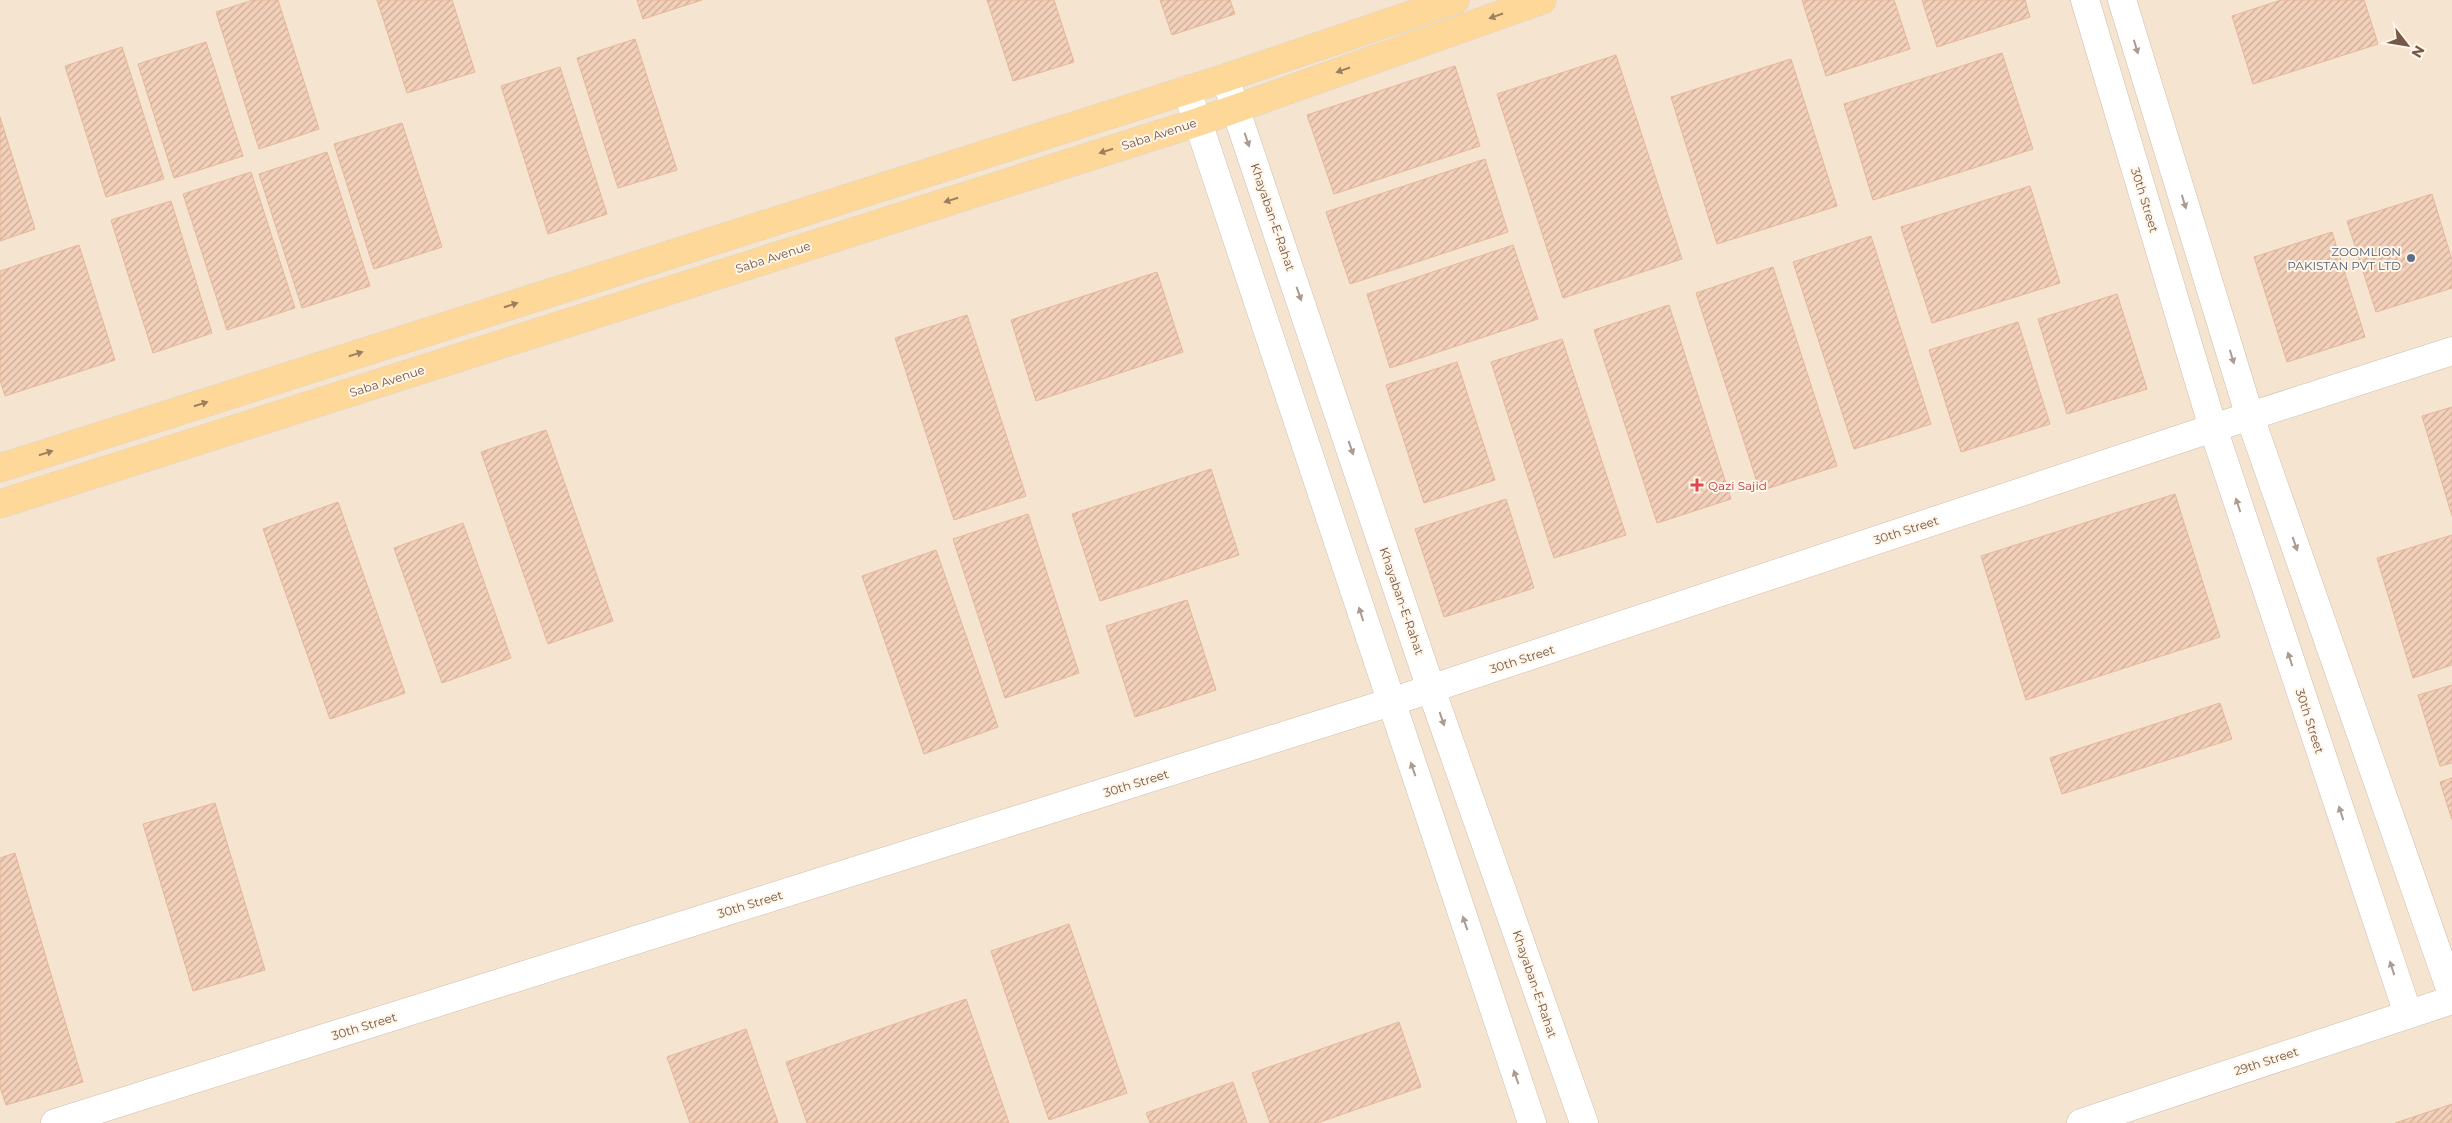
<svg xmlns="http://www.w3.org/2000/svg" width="2452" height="1123" font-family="Montserrat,sans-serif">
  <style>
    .residential { fill: #f4e4d0 }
    .building { fill: url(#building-hatch); stroke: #e6b799 }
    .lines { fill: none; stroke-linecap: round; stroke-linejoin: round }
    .minor-casing { stroke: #d0bcac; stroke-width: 29 }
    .major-casing { stroke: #dbd4cf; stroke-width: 29 }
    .minor { stroke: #fff; stroke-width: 28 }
    .major { stroke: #fdd899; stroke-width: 28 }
    .oneway { fill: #9e7e60 }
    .oneway2 { fill: #ac9b91 }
    .service-dot { fill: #5c6f8a; stroke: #fff6e9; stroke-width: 2 }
    .health-dot { fill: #e0444e; stroke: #fff6e9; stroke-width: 2 }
    .labels { text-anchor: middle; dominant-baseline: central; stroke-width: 4; stroke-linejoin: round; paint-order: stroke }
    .street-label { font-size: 12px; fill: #755848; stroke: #fff6e9 }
    .service-label { font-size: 12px; fill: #4e5e75; stroke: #fff6e9; text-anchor: end }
    .health-label { font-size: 12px; fill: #be3a42; stroke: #fff6e9; text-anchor: start }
  </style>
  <defs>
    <pattern id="building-hatch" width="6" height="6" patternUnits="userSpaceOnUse" patternTransform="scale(1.25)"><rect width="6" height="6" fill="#f3d0b9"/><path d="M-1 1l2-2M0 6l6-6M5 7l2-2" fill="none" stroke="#c9ac98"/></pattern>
  </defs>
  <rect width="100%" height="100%" fill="#fdf2e2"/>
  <rect class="residential" x="0" y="0" width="2452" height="1123"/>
  <g class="building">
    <polygon points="253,0 278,0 319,129 259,149 216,12"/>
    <polygon points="377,0 452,0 475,72 407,93"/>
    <polygon points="637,0 702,0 643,19"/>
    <polygon points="987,0 1054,0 1074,62 1013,81"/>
    <polygon points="1160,0 1230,0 1235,14 1172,35"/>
    <polygon points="1802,0 1894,0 1910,49 1826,76"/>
    <polygon points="1922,0 2025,0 2030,17 1937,47"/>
    <polygon points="2281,0 2364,0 2378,44 2253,84 2232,16"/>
    <polygon points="635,39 677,170 618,188 577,58"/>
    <polygon points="206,42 243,156 174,178 138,64"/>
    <polygon points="122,47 164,179 106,197 65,66"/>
    <polygon points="2002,53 2033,149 1873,200 1844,104"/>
    <polygon points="1616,55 1682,259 1563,298 1497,94"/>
    <polygon points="1791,59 1837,206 1717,244 1671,97"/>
    <polygon points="1455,66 1480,146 1334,194 1307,115"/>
    <polygon points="560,67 607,214 548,234 501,86"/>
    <polygon points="0,117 35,229 0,241"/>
    <polygon points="402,123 442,247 374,269 334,144"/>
    <polygon points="327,152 370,286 302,308 259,174"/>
    <polygon points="1485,159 1508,232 1350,284 1326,212"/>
    <polygon points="251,172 295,308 227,330 183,194"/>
    <polygon points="2030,186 2060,283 1932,323 1901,227"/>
    <polygon points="2432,194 2452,260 2452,288 2376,312 2347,221"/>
    <polygon points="171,201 212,333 153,353 111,220"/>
    <polygon points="2332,232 2365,337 2287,362 2254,257"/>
    <polygon points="1871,236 1931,424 1854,449 1793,262"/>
    <polygon points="79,245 115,360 5,396 0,380 0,271"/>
    <polygon points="1513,245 1538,319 1390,368 1367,294"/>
    <polygon points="1773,267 1837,466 1760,491 1696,293"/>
    <polygon points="1157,272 1183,352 1036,401 1011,320"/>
    <polygon points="2117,294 2147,389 2067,414 2038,319"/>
    <polygon points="1669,305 1731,499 1657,523 1594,330"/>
    <polygon points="967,315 1026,496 954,520 895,338"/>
    <polygon points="2018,322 2050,424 1961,452 1929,350"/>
    <polygon points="1562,339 1626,535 1554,558 1491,362"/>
    <polygon points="1457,362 1495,480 1424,503 1386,385"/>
    <polygon points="2452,407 2452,516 2422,416"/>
    <polygon points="546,430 613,621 548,644 481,452"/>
    <polygon points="1211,469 1239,555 1100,601 1072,514"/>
    <polygon points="2175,494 2220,637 2026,700 1981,556"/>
    <polygon points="1506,499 1534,588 1444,617 1415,529"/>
    <polygon points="338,502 405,693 330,719 263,529"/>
    <polygon points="1028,514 1079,673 1005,698 953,539"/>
    <polygon points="463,523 511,658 442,683 394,548"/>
    <polygon points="2452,535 2452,665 2413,678 2377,558"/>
    <polygon points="936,550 998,727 924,754 862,576"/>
    <polygon points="1187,600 1216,690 1135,717 1106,626"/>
    <polygon points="2452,685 2452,763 2440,766 2418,695"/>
    <polygon points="2220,703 2232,739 2062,794 2050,758"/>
    <polygon points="2452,778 2452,820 2440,782"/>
    <polygon points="215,803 265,970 193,991 143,824"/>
    <polygon points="15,853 83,1082 6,1105 0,1087 0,858"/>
    <polygon points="1069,924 1127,1093 1049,1120 991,951"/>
    <polygon points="966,999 1009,1123 807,1123 786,1062"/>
    <polygon points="1399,1022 1421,1087 1317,1123 1270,1123 1252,1073"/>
    <polygon points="746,1029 778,1123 690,1123 667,1057"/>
    <polygon points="1233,1082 1247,1123 1150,1123 1146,1113"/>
    <polygon points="2452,1104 2452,1123 2395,1123"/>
  </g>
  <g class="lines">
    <g class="minor-casing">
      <g id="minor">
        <polyline points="2085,0 2213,428 2408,1014"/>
        <polyline points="2122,0 2250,417 2452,994"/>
        <polyline points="1225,78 1431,689 1584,1123"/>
        <polyline points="1186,90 1198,122 1532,1123"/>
        <polyline points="55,1123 1391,702 2213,428 2452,351"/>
        <polyline points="2081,1123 2452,1000"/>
      </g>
    </g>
    <g class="major-casing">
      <g id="major">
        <polyline points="0,468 1225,78 1455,0"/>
        <polyline points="0,504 1198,122 1542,0"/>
      </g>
    </g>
    <use href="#minor" class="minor"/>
    <use href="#major" class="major"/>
  </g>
  <defs><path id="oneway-solid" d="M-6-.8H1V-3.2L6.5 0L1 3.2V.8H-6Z" transform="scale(1.25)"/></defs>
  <g class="oneway">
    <use href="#oneway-solid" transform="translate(1496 16) rotate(161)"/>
    <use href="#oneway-solid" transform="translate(1343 70) rotate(161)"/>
    <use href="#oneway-solid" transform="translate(1106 151) rotate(162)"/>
    <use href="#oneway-solid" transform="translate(951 200) rotate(162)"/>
    <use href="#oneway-solid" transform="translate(511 305) rotate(-18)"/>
    <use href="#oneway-solid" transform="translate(356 354) rotate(-18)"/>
    <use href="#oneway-solid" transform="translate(201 404) rotate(-18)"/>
    <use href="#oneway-solid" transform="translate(46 453) rotate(-18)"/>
  </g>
  <g class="oneway2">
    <use href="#oneway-solid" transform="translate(2136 47) rotate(73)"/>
    <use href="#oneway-solid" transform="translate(1247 140) rotate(71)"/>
    <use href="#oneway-solid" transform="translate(2184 202) rotate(73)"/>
    <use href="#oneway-solid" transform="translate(1299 294) rotate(71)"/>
    <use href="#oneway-solid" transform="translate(2232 357) rotate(73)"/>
    <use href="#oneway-solid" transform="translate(1351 448) rotate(71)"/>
    <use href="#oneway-solid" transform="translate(2238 505) rotate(-108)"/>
    <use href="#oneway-solid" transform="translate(2295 544) rotate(71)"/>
    <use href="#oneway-solid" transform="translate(1361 614) rotate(-108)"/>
    <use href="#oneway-solid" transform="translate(2290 659) rotate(-108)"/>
    <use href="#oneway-solid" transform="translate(1442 719) rotate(71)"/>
    <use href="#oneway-solid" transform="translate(1413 769) rotate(-109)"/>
    <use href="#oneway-solid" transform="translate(2341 813) rotate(-108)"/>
    <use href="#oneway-solid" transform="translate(1465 923) rotate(-109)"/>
    <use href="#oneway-solid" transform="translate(2392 968) rotate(-108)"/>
    <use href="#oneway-solid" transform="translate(1516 1077) rotate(-109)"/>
  </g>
  <circle class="service-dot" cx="2411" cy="258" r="5"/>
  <path class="health-dot" d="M1694.5 477.5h5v5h5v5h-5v5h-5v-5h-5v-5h5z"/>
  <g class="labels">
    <g class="street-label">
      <text transform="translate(1159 134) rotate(-18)">Saba Avenue</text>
      <text transform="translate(2145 200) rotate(73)">30th Street</text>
      <text transform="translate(1273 217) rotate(71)">Khayaban-E-Rahat</text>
      <text transform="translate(773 257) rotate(-18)">Saba Avenue</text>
      <text transform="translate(387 381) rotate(-18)">Saba Avenue</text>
      <text transform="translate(1906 530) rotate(-18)">30th Street</text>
      <text transform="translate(1402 601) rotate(71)">Khayaban-E-Rahat</text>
      <text transform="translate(1522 659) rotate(-18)">30th Street</text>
      <text transform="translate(2310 721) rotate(72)">30th Street</text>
      <text transform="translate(1136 783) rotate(-17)">30th Street</text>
      <text transform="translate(750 904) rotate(-17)">30th Street</text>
      <text transform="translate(1535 984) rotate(71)">Khayaban-E-Rahat</text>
      <text transform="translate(364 1026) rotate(-17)">30th Street</text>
      <text transform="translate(2266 1061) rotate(-18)">29th Street</text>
    </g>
    <g class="service-label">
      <text x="2401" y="251">ZOOMLION<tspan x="2401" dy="14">PAKISTAN PVT LTD</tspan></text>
    </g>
    <g class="health-label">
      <text x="1708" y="485">Qazi Sajid</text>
    </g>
  </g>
  <g transform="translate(2407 45) rotate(121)" stroke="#fff6e9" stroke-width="4" paint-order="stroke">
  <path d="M0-4L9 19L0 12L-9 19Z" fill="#755848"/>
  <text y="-8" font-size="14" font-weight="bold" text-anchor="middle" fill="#755848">N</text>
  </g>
</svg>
